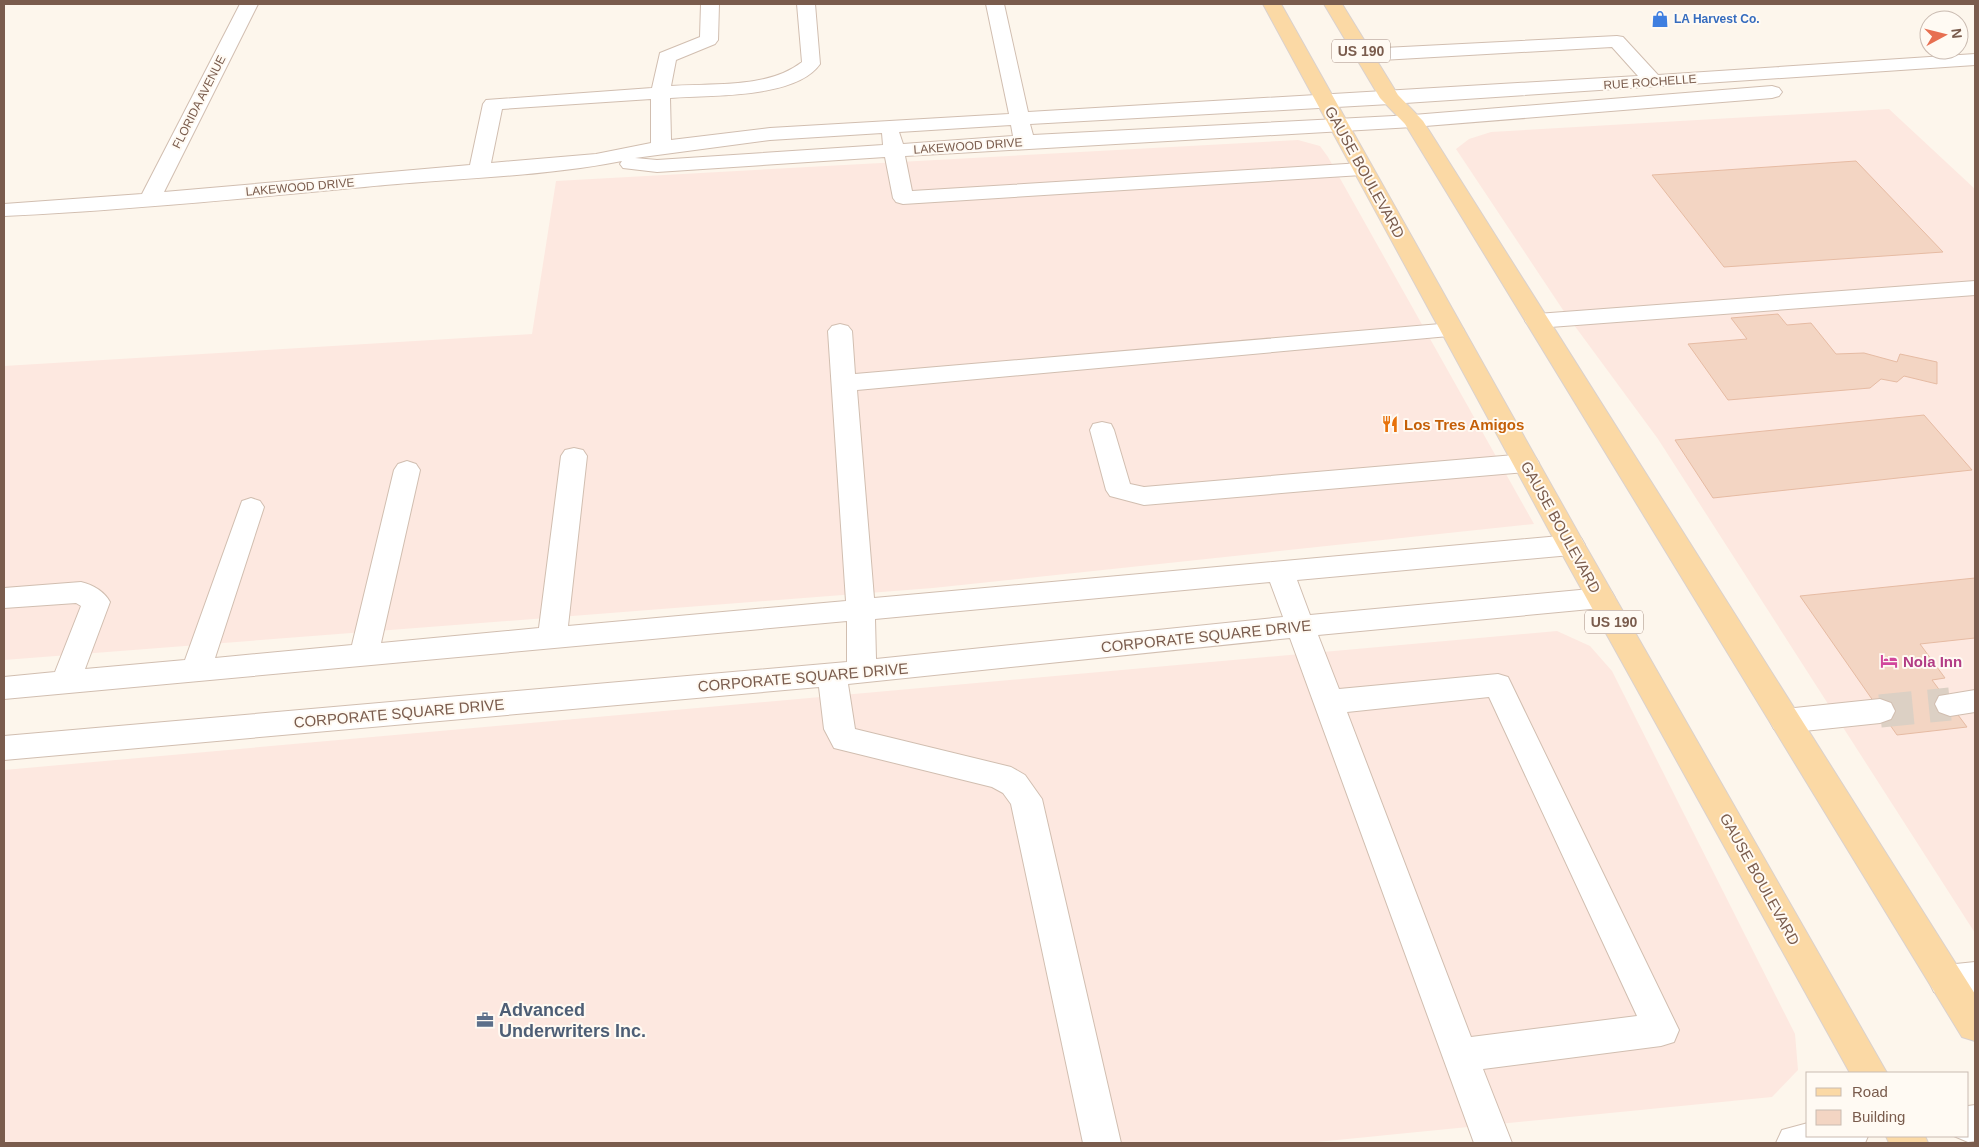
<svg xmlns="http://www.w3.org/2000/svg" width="1979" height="1147" font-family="Helvetica,sans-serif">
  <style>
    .commercial { fill: #fde8e0 }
    .building { fill: #f3d5c3; stroke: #e6bba3 }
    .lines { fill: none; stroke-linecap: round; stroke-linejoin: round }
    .minor-tunnel { stroke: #dcd0c4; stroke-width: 33; stroke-dasharray: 33 16; stroke-linecap: butt }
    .minor-casing { stroke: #d1beb0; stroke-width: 2 }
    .major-casing { stroke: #dad1cd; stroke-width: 2 }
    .minor { fill: #fff; fill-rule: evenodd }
    .major { fill: #fbd9a5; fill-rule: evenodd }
    .labels { text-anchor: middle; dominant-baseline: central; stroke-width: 4; stroke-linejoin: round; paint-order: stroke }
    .far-shop-label { font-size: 12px; font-weight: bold; fill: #366cbe; stroke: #fffaf3; text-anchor: start }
    .far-street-label { font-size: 12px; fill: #7a5c4d; stroke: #fffaf3 }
    .shield { fill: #fffaf3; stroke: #a28b7f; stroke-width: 1 }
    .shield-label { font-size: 14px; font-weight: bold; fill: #7a5c4d }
    .street-label { font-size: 15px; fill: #7a5c4d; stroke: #fffaf3 }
    .food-label { font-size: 15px; font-weight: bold; fill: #c56008; stroke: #fffaf3; text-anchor: start }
    .hotel-label { font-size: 15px; font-weight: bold; fill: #b23c85; stroke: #fffaf3; text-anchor: start }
    .near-service-label { font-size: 18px; font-weight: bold; fill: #4e5e75; stroke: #fffaf3; text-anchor: start }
  </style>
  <rect width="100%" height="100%" fill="#fdf6ec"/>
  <g class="commercial">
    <polygon points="1889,109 1975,189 1975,933 1658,439 1563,310 1456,149 1469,139 1491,132"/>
    <polygon points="1298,140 1320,146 1328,157 1534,524 933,588 4,660 4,366 532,334 556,181"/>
    <polygon points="1557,631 1590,646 1612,671 1795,1034 1798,1070 1772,1097 1307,1143 4,1143 4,770"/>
  </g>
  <g class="building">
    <polygon points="1856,161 1943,252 1724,267 1652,175"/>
    <polygon points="1778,314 1787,325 1811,323 1836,354 1864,353 1897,362 1900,354 1937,362 1937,384 1904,376 1897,382 1881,379 1870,388 1728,400 1688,344 1747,339 1731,318"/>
    <polygon points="1924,415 1972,470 1713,498 1675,440"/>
    <polygon points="1975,578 1975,638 1920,644 1945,678 1932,680 1967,727 1897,735 1800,596"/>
  </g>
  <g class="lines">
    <polyline class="minor-tunnel" points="1880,711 1950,704"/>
    <g class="minor-casing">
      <g id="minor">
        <path d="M240,4H258L164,192L470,165L483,104L486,100L652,88L660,53L700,37L701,4H719L718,40L715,44L676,60L671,86C713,83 767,89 802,62L797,4H815L820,64C796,99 709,95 670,98L671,140L770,128L1009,114L986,4H1004L1028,112L1638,76L1612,47L1364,61L1357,59L1355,55L1357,51L1364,49L1617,36L1623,37L1658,75L1975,54V65L1390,104L1030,124L1033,135L1413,115L1772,86L1779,88L1782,92L1779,96L1772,98L1413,127L905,156L912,191L1362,163L1369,165L1372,169L1369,173L1362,175L903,204L896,202L893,198L885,157L657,172L623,168L620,164L622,161C547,176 462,178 385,185C258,197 131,210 4,216V204L142,194ZM651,99V143L596,154L491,163L502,109ZM1011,125L1013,136L903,144L899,132ZM882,133L883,145L657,160L635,158L770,140Z"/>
        <polygon points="1975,281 1975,295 1537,328 1529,326 1525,321 1529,316 1537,314"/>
        <path d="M1452,323L1460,325L1464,330L1460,335L857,390L874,598L1571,535L1581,538L1585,545L1581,552L1571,555L1297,580L1310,615L1601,588L1611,591L1615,598L1611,605L1601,608L1318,635L1339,689L1498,674L1508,677L1679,1030L1674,1042L1661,1046L1483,1069L1512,1143H1474L1290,638L848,684L855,729L1011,767L1025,775L1042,799L1121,1143H1083L1011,804L1003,793L992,787L834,748L824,729L819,687L4,760V736L847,662V621L4,699V677L55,672L81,606L76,603L4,608V588L81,582C93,585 104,591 110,602L85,669L185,660L242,501L251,498L260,501L264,507L215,658L352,645L394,470L398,464L407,461L416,464L420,470L381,643L539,628L561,456L565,450L574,448L583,450L587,456L568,626L846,601L828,331L832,326L840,324L848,326L852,331L855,374ZM1270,582L1283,617L876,659L875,619ZM1489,697L1637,1016L1471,1037L1347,712Z"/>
        <polygon points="1102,422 1111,424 1114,430 1130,484 1144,487 1526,454 1535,457 1539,463 1535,469 1526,472 1144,505 1110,496 1106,490 1090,430 1093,424"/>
        <polygon points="1975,690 1975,712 1950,716 1939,712 1935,704 1939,696"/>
        <polygon points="1880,699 1891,703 1895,711 1891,719 1880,723 1785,733 1774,729 1770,721 1774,713 1785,709"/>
        <polygon points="1975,962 1975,994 1946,997 1934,992 1929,981 1934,970 1946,965"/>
        <polygon points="1975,1105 1975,1141 1968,1142 1954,1136 1968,1136 1968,1106"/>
        <polygon points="1808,1123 1808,1136 1868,1136 1865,1143 1776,1143 1782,1130"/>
      </g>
    </g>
    <g class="major-casing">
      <g id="major">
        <polygon points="1263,4 1281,4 1585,545 1887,1073 1850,1073 1557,545"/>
        <polygon points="1324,4 1342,4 1398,95 1423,121 1975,994 1975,1041 1962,1037 1405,124 1380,98"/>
        <polygon points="1886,1136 1925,1136 1928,1143 1889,1143"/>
      </g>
    </g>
    <use href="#minor" class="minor"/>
    <use href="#major" class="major"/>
  </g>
  <defs>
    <g id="shop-bare" transform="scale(1.35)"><path d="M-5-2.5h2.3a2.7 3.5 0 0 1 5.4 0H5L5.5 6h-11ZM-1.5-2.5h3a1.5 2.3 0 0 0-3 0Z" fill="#3f7fe0" stroke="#fffaf3" stroke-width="2.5" paint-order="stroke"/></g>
    <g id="restaurant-bare" transform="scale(1.35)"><path d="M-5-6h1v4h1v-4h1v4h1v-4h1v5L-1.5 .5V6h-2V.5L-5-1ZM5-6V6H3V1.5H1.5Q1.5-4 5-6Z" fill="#e8710a" stroke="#fffaf3" stroke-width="2.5" paint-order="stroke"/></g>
    <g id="hotel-bare" transform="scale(1.35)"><path d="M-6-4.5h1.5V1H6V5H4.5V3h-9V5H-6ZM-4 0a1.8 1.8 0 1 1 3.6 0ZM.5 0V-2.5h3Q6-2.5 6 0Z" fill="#d1479c" stroke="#fffaf3" stroke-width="2.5" paint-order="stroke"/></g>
    <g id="office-bare" transform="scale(1.35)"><path d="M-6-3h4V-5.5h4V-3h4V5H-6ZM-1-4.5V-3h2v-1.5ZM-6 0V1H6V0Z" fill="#5c6f8a" stroke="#fffaf3" stroke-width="2.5" paint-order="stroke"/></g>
  </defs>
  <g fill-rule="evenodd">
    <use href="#shop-bare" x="1660" y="19"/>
    <use href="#restaurant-bare" x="1390" y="424"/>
    <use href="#hotel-bare" x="1889" y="661"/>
    <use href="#office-bare" x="485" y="1020"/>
  </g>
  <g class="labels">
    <g class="far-shop-label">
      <text x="1674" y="19">LA Harvest Co.</text>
    </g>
    <g class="far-street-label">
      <text transform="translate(1650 82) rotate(-4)">RUE ROCHELLE</text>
      <text transform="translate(199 102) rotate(-63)">FLORIDA AVENUE</text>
      <text transform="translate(968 146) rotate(-4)">LAKEWOOD DRIVE</text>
      <text transform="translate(300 187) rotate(-5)">LAKEWOOD DRIVE</text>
    </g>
    <g class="shield">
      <rect x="1332" y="39.5" width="58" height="23" rx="4"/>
      <rect x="1585" y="610.5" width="58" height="23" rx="4"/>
    </g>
    <g class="shield-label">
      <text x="1361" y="51">US 190</text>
      <text x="1614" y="622">US 190</text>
    </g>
    <g class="street-label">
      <text transform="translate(1365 172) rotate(61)">GAUSE BOULEVARD</text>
      <text transform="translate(1561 527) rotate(61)">GAUSE BOULEVARD</text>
      <text transform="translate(1206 636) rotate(-6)">CORPORATE SQUARE DRIVE</text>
      <text transform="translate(803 677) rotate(-5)">CORPORATE SQUARE DRIVE</text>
      <text transform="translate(399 713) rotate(-5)">CORPORATE SQUARE DRIVE</text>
      <text transform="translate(1760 879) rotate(61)">GAUSE BOULEVARD</text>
    </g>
    <g class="food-label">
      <text x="1404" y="424">Los Tres Amigos</text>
    </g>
    <g class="hotel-label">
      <text x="1903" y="661">Nola Inn</text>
    </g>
    <g class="near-service-label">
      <text x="499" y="1010">Advanced<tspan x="499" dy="21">Underwriters Inc.</tspan></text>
    </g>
  </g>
  <rect width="1979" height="1147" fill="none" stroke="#7a5c4d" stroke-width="10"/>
  <rect x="1806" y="1072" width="162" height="65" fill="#fffaf3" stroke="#cabbb1"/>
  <rect x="1816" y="1088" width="25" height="8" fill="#fbd9a5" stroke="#cabbb1"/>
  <text x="1852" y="1097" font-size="15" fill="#7a5c4d">Road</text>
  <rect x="1816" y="1110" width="25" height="15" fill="#f3d5c3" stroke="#cabbb1"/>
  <text x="1852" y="1122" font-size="15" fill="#7a5c4d">Building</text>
  <g transform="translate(1944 35) rotate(83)"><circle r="24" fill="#fffaf3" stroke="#cabbb1"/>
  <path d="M0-4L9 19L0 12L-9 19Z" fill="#e76f51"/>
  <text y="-8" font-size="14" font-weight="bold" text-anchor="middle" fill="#7a5c4d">N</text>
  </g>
</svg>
